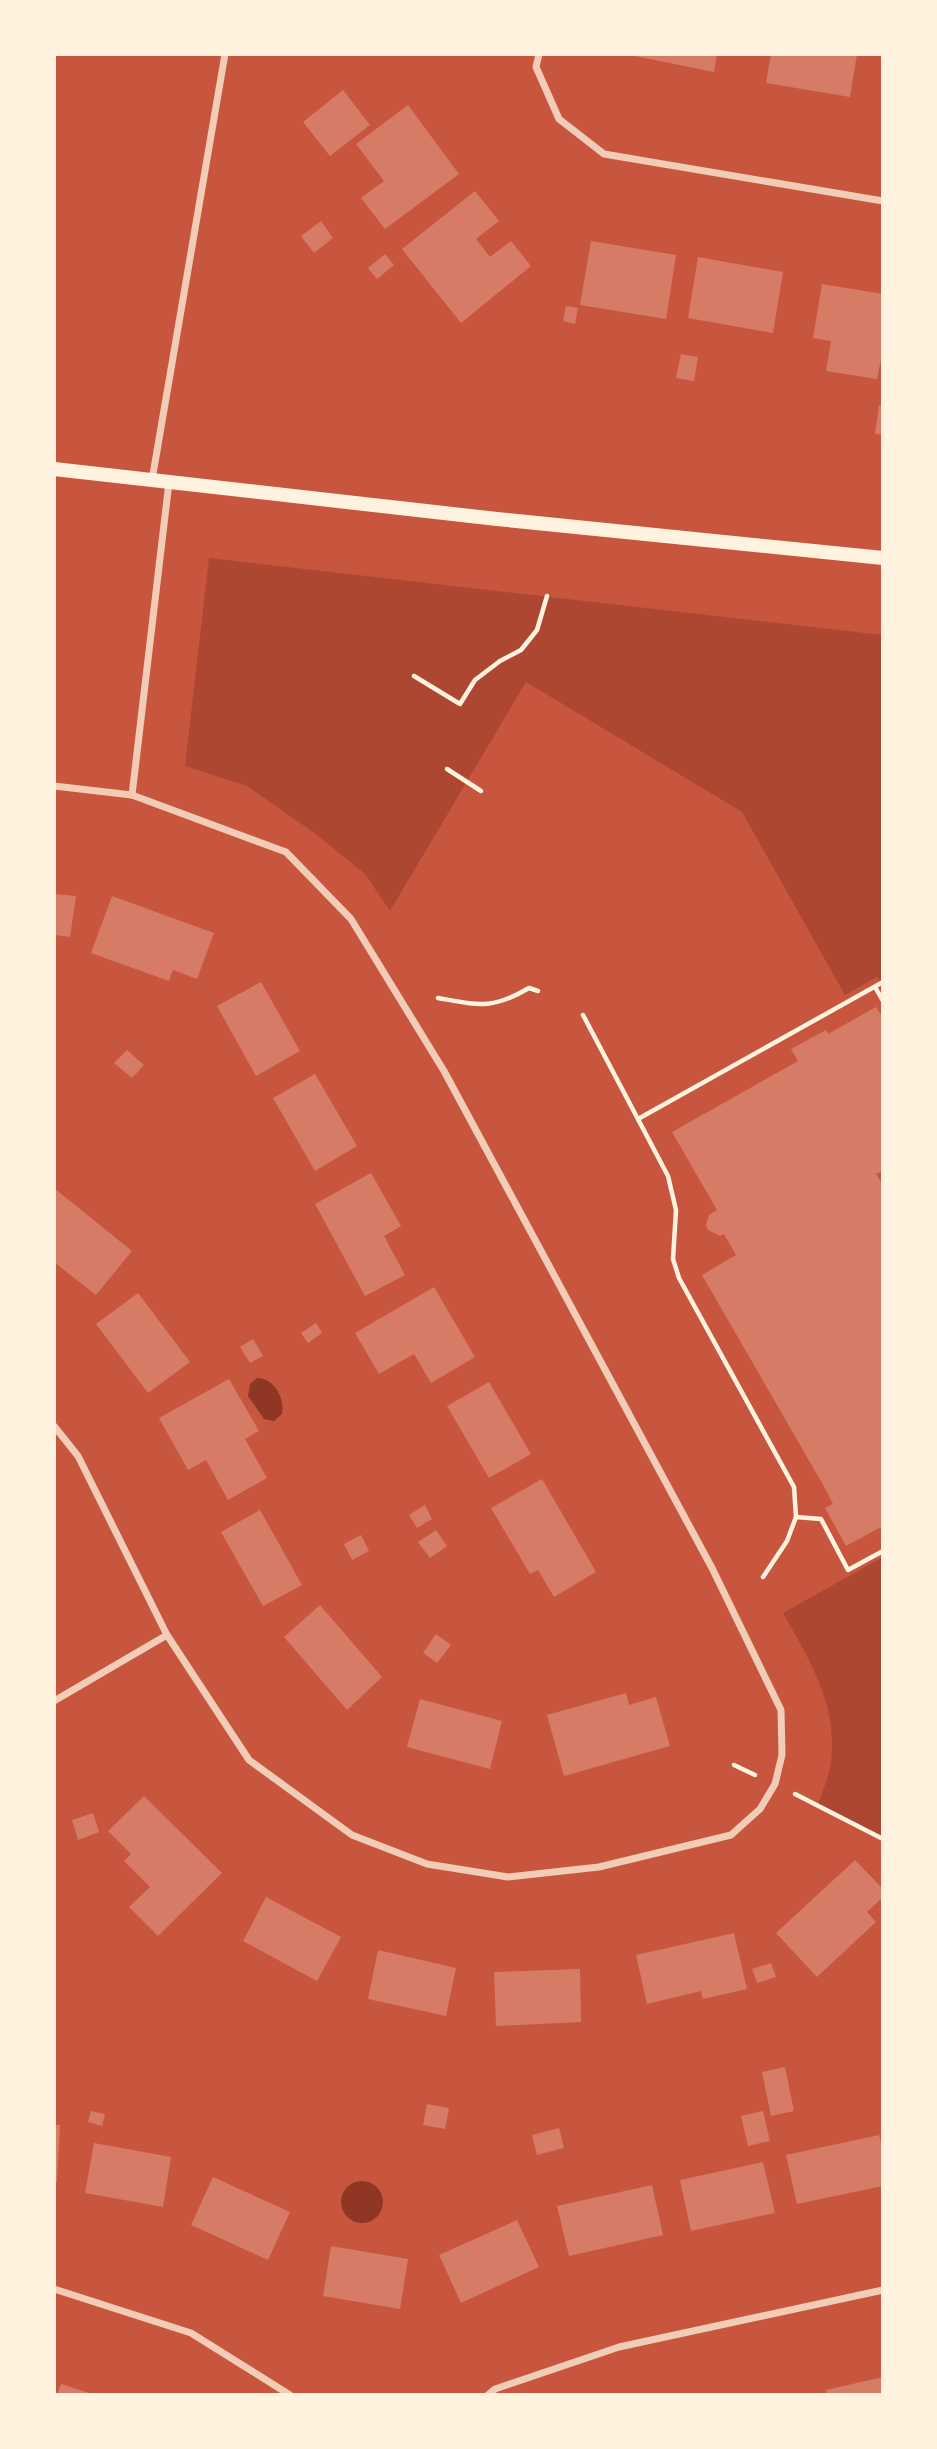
<svg xmlns="http://www.w3.org/2000/svg" width="937" height="2449" font-family="'Fira Sans',sans-serif">
  <style>
    .green { fill: #ae4732 }
    .water { fill: #8f3625 }
    .building { fill: #d67c66 }
    .lines { fill: none; stroke-linecap: round; stroke-linejoin: round }
    .path { stroke: #fff3e0; stroke-width: 4.5 }
    .minor { stroke: #f1ccb7; stroke-width: 7 }
    .secondary { stroke: #fff3e0; stroke-width: 14 }
  </style>
  <rect width="100%" height="100%" fill="#c8553d"/>
  <g class="green">
    <polygon points="209,558 883,635 883,986 877,977 845,995 742,812 526,682 390,911 365,874 313,832 247,786 185,766"/>
    <path d="M883,1557V1839L818,1805C822,1793 827,1780 830,1768C840,1708 811,1663 783,1613Z"/>
  </g>
  <g class="water">
    <path d="M257,1378C274,1378 285,1398 282,1414L274,1421L264,1419L248,1396L250,1384Z"/>
    <circle cx="362" cy="2202" r="21"/>
  </g>
  <g class="building">
    <polygon points="625,54 717,54 714,72"/>
    <polygon points="771,54 857,54 850,97 766,83"/>
    <polygon points="343,90 370,125 330,156 303,122"/>
    <polygon points="408,105 459,174 385,229 361,198 384,181 356,144"/>
    <polygon points="475,191 499,221 476,239 490,257 511,241 531,266 461,323 402,249"/>
    <polygon points="321,221 333,238 314,253 301,236"/>
    <polygon points="591,241 676,255 666,319 580,305"/>
    <polygon points="385,254 394,265 377,279 368,268"/>
    <polygon points="698,257 783,272 773,333 688,318"/>
    <polygon points="822,284 883,294 883,350 877,379 826,371 831,341 813,338"/>
    <polygon points="566,306 578,308 575,324 563,321"/>
    <polygon points="681,354 698,357 694,381 676,378"/>
    <polygon points="879,405 883,406 883,435 875,434"/>
    <polygon points="54,894 76,896 70,937 54,935"/>
    <polygon points="112,896 214,933 197,979 173,970 169,981 91,953"/>
    <polygon points="261,982 300,1051 256,1076 217,1006"/>
    <polygon points="876,1007 883,1018 883,1171 876,1174 883,1185 883,1526 846,1546 825,1508 833,1504 826,1490 702,1275 736,1255 724,1234 720,1236 708,1230 706,1225 709,1215 717,1210 672,1132 798,1061 791,1049 826,1030 828,1034"/>
    <polygon points="127,1050 144,1065 132,1078 114,1063"/>
    <polygon points="315,1074 357,1146 315,1171 273,1098"/>
    <polygon points="371,1173 401,1226 384,1236 405,1275 365,1296 315,1204"/>
    <polygon points="54,1188 132,1251 96,1295 54,1262"/>
    <polygon points="434,1287 475,1357 431,1383 414,1354 379,1374 355,1333"/>
    <polygon points="138,1293 190,1362 148,1393 96,1324"/>
    <polygon points="316,1323 322,1333 308,1343 301,1333"/>
    <polygon points="253,1339 263,1356 250,1363 240,1347"/>
    <polygon points="229,1379 259,1431 245,1439 267,1478 228,1500 206,1460 188,1470 159,1418"/>
    <polygon points="489,1382 531,1454 489,1478 447,1406"/>
    <polygon points="542,1479 596,1572 554,1597 538,1570 530,1574 491,1508"/>
    <polygon points="425,1505 432,1519 417,1528 409,1515"/>
    <polygon points="260,1510 302,1585 263,1606 221,1532"/>
    <polygon points="436,1530 447,1546 430,1558 418,1542"/>
    <polygon points="361,1535 369,1551 352,1560 344,1544"/>
    <polygon points="320,1605 382,1677 347,1710 284,1637"/>
    <polygon points="436,1634 451,1645 437,1663 423,1653"/>
    <polygon points="626,1693 629,1705 656,1697 670,1746 564,1776 547,1715"/>
    <polygon points="420,1699 502,1721 490,1769 407,1747"/>
    <polygon points="144,1796 222,1873 158,1936 129,1907 150,1887 124,1861 131,1854 108,1831"/>
    <polygon points="93,1813 99,1832 78,1840 72,1820"/>
    <polygon points="855,1860 883,1889 883,1897 867,1912 876,1922 817,1977 776,1933"/>
    <polygon points="266,1897 341,1937 317,1981 243,1941"/>
    <polygon points="734,1933 747,1989 703,1999 701,1991 647,2004 636,1955"/>
    <polygon points="378,1950 456,1968 446,2016 368,1999"/>
    <polygon points="771,1963 776,1977 757,1983 752,1969"/>
    <polygon points="580,1969 581,2022 496,2026 494,1972"/>
    <polygon points="785,2067 794,2111 771,2116 762,2072"/>
    <polygon points="427,2104 449,2108 445,2129 423,2125"/>
    <polygon points="91,2111 105,2114 102,2126 88,2122"/>
    <polygon points="763,2111 770,2141 748,2146 741,2116"/>
    <polygon points="54,2125 60,2125 57,2182 54,2182"/>
    <polygon points="559,2128 564,2148 537,2155 532,2135"/>
    <polygon points="879,2135 883,2151 883,2186 797,2204 786,2155"/>
    <polygon points="94,2143 171,2157 163,2207 85,2193"/>
    <polygon points="763,2162 775,2213 691,2231 680,2180"/>
    <polygon points="213,2177 290,2212 268,2260 191,2225"/>
    <polygon points="652,2185 663,2235 569,2256 557,2206"/>
    <polygon points="517,2220 539,2267 461,2303 439,2255"/>
    <polygon points="331,2246 408,2259 400,2309 323,2296"/>
    <polygon points="883,2377 883,2395 827,2395 826,2390"/>
    <polygon points="61,2384 92,2394 92,2395 57,2395"/>
  </g>
  <g class="lines">
    <g class="path">
      <polyline points="414,676 460,704 475,680 500,661 521,650 537,630 547,596"/>
      <polyline points="447,769 481,791"/>
      <polyline points="875,987 883,1001"/>
      <path d="M438,998C478,1005 492,1010 529,988L538,991"/>
      <polyline points="583,1015 668,1176 676,1210 673,1259 679,1278 794,1487 796,1517 787,1541 763,1577"/>
      <polyline points="638,1119 883,982"/>
      <polyline points="796,1517 821,1519 848,1570 883,1551"/>
      <polyline points="734,1765 755,1775"/>
      <polyline points="795,1794 883,1839"/>
    </g>
    <g class="minor">
      <polyline points="539,54 536,67 559,119 604,154 883,201"/>
      <polyline points="152,480 225,54"/>
      <polyline points="54,786 132,795 286,852 351,919 444,1071 712,1568 781,1710 782,1755 775,1784 760,1809 731,1835 599,1867 508,1877 427,1864 352,1835 249,1760 167,1635 78,1456 54,1426"/>
      <polyline points="132,795 169,482"/>
      <polyline points="54,1701 167,1635"/>
      <polyline points="54,2289 191,2333 290,2395"/>
      <polyline points="488,2395 495,2389 619,2347 883,2290"/>
    </g>
    <polyline class="secondary" points="54,469 497,519 883,558"/>
  </g>
  <rect width="937" height="2449" fill="none" stroke="#fff3e0" stroke-width="112"/>
</svg>
